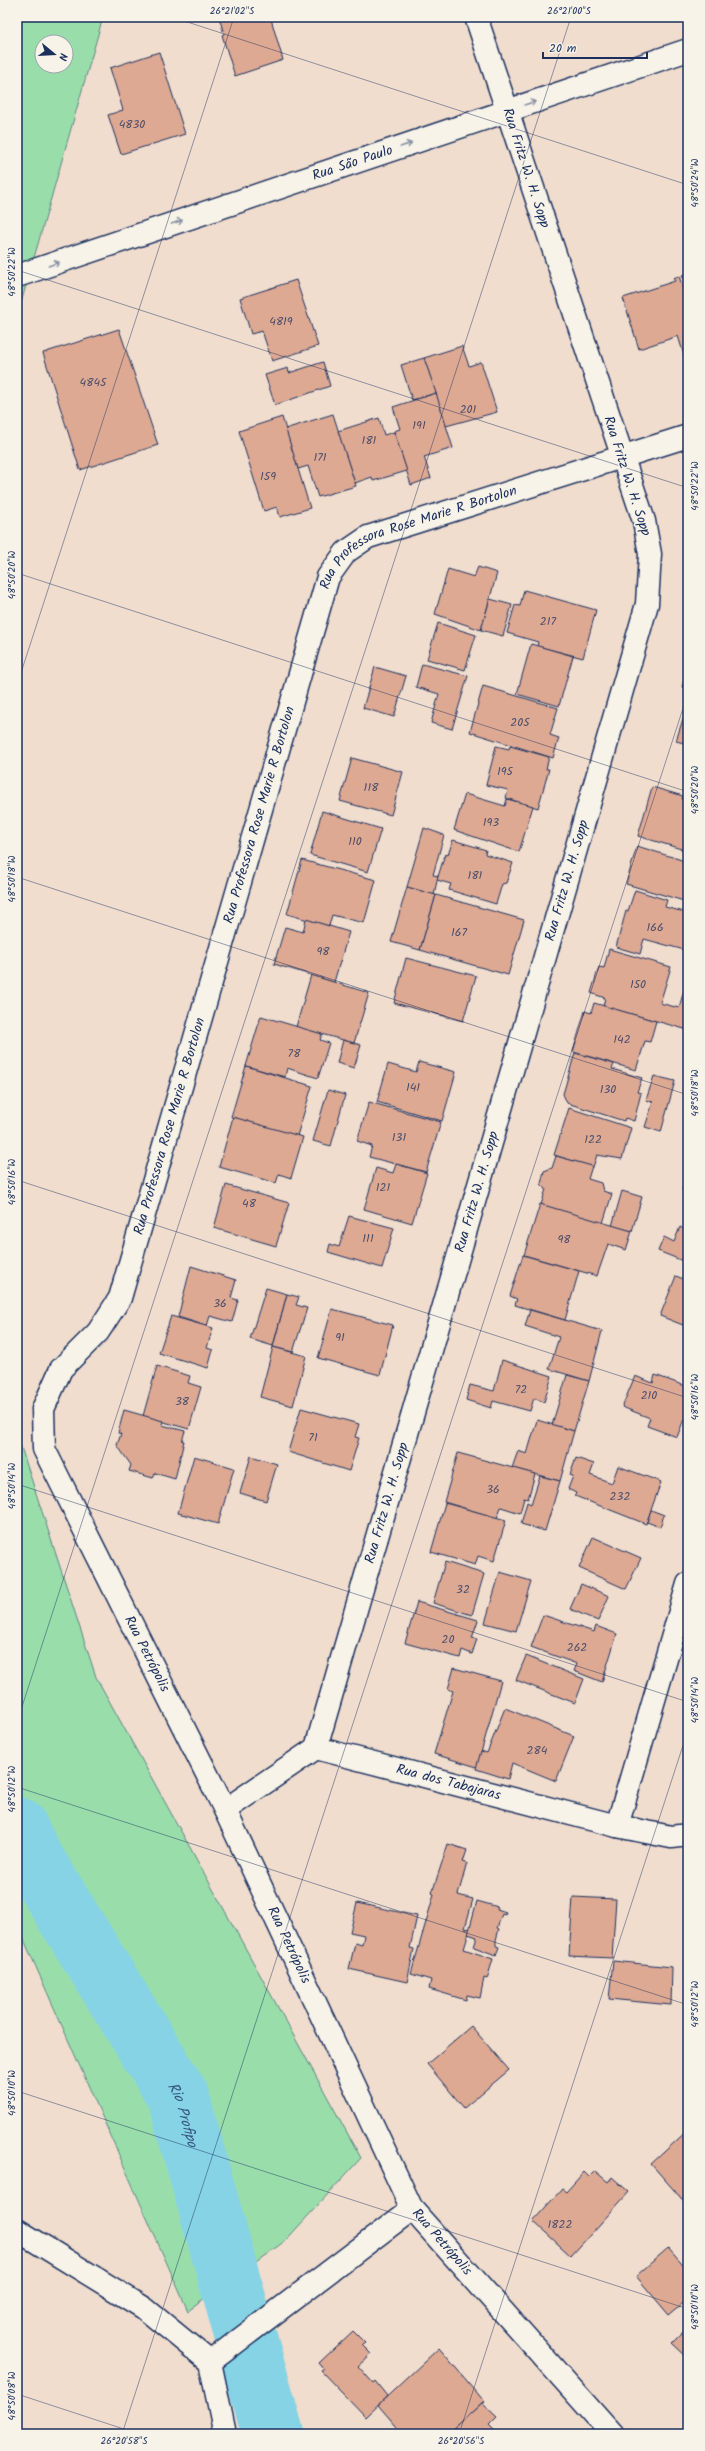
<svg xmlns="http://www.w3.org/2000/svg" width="705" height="2451" font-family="Kalam,sans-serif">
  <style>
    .green { fill: #99deaa; stroke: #5a8684; fill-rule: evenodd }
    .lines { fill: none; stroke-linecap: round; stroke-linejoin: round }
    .river { stroke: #86d3e5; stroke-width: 62 }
    .building { fill: #dea993; stroke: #1b2f5e }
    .street-casing { stroke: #1b2f5e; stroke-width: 25 }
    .primary-casing { stroke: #1b2f5e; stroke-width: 25 }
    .street { stroke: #f7f3e8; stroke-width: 22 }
    .primary { stroke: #f7f3e8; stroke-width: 22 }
    .oneway { stroke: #8991a3 }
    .ticks { fill: none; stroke: #1b2f5e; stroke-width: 1; stroke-opacity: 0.45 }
    .labels { text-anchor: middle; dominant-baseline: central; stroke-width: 3; stroke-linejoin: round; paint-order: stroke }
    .number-label { font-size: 12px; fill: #4c4e6b }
    .street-label { font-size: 14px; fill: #1b2f5e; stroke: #f7f3e8 }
    .water-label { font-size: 15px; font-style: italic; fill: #365880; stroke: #f7f3e8 }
    .neatline { fill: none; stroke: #1b2f5e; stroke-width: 1.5 }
    .ticks-label { font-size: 10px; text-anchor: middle; fill: #1b2f5e }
  </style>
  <rect width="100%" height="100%" fill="#f0ddce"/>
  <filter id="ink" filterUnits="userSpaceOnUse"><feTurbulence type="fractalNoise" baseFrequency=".025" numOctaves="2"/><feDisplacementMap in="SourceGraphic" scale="8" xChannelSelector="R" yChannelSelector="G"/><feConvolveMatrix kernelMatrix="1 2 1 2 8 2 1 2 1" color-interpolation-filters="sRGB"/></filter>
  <g filter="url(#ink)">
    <g class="green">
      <path d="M17,17H103L17,317ZM42,42H66V66H42Z"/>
      <polygon points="17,1435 96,1677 361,2158 285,2241 188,2311 17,1924"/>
    </g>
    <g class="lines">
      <path class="river" id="s1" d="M17,1828L28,1851L178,2096L273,2434"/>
    </g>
    <g class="building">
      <polygon points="219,17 271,19 283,60 235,76 222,35 224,34"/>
      <polygon points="159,52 185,134 121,154 108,115 123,110 110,68"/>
      <polygon points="688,273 688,294 682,275"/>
      <polygon points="679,276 688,305 688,368 678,336 639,349 623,298 675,281 673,278"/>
      <polygon points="296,280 318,346 272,361 262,331 251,334 240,298"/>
      <polygon points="119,329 158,445 80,470 43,353"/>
      <polygon points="462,346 469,366 481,362 497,412 446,426 424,358"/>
      <polygon points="424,358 436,393 412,400 401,365"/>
      <polygon points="323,362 330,386 275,405 265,375 288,368 289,373"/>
      <polygon points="436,393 453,448 424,457 431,478 411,485 394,431 400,429 393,407"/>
      <polygon points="333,414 356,486 318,497 308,466 298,469 285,429"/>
      <polygon points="282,417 310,508 280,517 277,507 264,511 239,431"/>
      <polygon points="379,418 384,435 394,432 407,471 373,481 372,477 355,483 338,431"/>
      <polygon points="478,567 497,573 481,630 435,614 448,569 474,577"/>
      <polygon points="524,590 596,610 583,658 537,646 538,642 507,633 515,605 520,606"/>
      <polygon points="490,599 512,605 503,636 481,630"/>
      <polygon points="438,623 476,635 465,670 427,659"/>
      <polygon points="531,644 573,656 559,706 517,694"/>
      <polygon points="422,664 468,676 452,729 431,723 439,694 416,687"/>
      <polygon points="375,667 406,676 394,717 363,708"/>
      <polygon points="688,667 688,689 682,687"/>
      <polygon points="483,686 558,708 550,735 559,738 553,758 470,732"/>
      <polygon points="688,703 688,744 676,741"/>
      <polygon points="496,746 509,749 510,746 549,757 546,769 549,769 538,808 506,798 508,790 486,785"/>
      <polygon points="352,758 403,772 391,815 340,801"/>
      <polygon points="652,787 683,796 682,799 688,801 688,851 638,836"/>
      <polygon points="465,794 505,806 507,799 533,806 519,852 454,830"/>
      <polygon points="322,811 381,829 368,872 310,855"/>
      <polygon points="424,828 444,835 433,875 438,876 434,895 407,887"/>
      <polygon points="453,840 486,850 485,854 513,863 506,883 502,884 496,904 449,890 451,884 437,880 445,854 448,855"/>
      <polygon points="637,846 688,862 688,887 684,901 626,884"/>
      <polygon points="302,860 376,880 364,923 332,915 329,926 287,914"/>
      <polygon points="407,887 436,895 420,950 391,942"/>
      <polygon points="635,890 667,900 665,907 688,913 688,951 644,939 640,954 616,947 626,911 628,911"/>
      <polygon points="436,895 524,920 508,975 420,950"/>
      <polygon points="306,919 349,932 334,982 274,964 285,927 303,932"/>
      <polygon points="609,949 671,967 660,1003 679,1008 684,990 688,991 688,1030 603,1006 605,998 591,993 599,967 604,968"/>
      <polygon points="406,958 476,976 463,1021 394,1003"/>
      <polygon points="311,975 369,993 354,1043 296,1027"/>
      <polygon points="594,1003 656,1021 650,1042 645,1041 636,1070 573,1052 585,1011 591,1013"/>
      <polygon points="261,1016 322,1034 320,1040 329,1043 318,1078 287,1068 285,1077 246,1066"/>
      <polygon points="343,1040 361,1045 354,1068 337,1063"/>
      <polygon points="575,1053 614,1064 612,1069 642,1078 637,1092 641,1093 634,1121 625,1118 624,1121 567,1103 563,1094"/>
      <polygon points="419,1062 456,1072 442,1121 377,1102 388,1064 416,1072"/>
      <polygon points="246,1066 312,1086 297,1136 231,1117"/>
      <polygon points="654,1076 675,1081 661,1132 645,1127 653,1102 646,1100"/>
      <polygon points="328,1090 345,1095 331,1146 313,1141"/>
      <polygon points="369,1102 441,1122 426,1172 369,1157 372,1146 357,1141"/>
      <polygon points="569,1108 631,1128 622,1159 597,1155 593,1167 554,1155"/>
      <polygon points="233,1117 303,1137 291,1178 279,1174 276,1183 219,1167"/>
      <polygon points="556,1156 592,1166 588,1179 601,1183 603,1191 612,1194 603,1223 541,1205 546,1189 541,1184 544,1171 552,1168"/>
      <polygon points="396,1164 427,1173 412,1223 364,1209 376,1168 393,1173"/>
      <polygon points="688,1170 688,1192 682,1190"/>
      <polygon points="226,1185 289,1203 276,1246 214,1228"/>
      <polygon points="622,1191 642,1197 632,1231 612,1226"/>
      <polygon points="540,1204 632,1231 626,1250 608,1244 597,1276 524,1255"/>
      <polygon points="349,1216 394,1228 382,1268 328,1252 330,1244 339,1247"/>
      <polygon points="680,1227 688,1231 688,1263 658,1251 664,1237 674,1242"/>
      <polygon points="523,1255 579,1271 565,1320 515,1305 517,1299 510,1296"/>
      <polygon points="191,1266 236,1280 231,1298 238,1300 232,1322 210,1316 207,1326 178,1317"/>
      <polygon points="676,1276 688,1281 688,1327 660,1316"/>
      <polygon points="266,1288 287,1294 273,1346 250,1339"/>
      <polygon points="287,1294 299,1297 296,1305 307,1308 293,1352 273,1347"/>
      <polygon points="332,1309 393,1325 380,1375 318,1358"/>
      <polygon points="530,1310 602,1331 589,1381 549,1369 559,1337 525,1326"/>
      <polygon points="171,1316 213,1328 207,1348 213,1350 208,1368 159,1353"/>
      <polygon points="273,1347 306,1356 293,1406 260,1397"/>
      <polygon points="502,1360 552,1376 544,1402 534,1398 530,1411 493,1401 491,1408 466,1400 470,1385 494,1391"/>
      <polygon points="157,1366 190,1376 188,1383 201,1387 189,1429 143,1416"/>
      <polygon points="567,1375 589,1381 574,1431 552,1425"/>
      <polygon points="655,1375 688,1387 688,1409 677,1437 647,1426 650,1418 622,1407 635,1376 653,1383"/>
      <polygon points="301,1408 359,1424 355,1437 359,1438 349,1471 288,1452"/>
      <polygon points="124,1410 163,1421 162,1425 185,1431 182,1441 184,1441 175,1479 155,1473 153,1478 129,1471 131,1465 117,1445 121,1434 118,1433"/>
      <polygon points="537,1420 574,1431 560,1481 512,1468 518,1451 527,1454"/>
      <polygon points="458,1453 535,1474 528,1499 524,1498 520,1513 501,1507 497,1518 444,1502"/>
      <polygon points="194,1456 234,1468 218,1524 178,1513"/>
      <polygon points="251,1456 277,1464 266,1501 240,1493"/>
      <polygon points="576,1458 594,1464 590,1475 612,1483 618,1466 661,1482 646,1524 575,1496 576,1493 568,1489 573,1476 570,1475"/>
      <polygon points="540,1476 560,1481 545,1531 521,1524 527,1502 531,1504"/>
      <polygon points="445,1503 506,1520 494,1561 478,1556 475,1565 431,1552"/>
      <polygon points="651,1510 664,1515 660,1527 647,1522"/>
      <polygon points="593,1537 641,1558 626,1589 579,1568"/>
      <polygon points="445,1562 484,1574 472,1615 433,1603"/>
      <polygon points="500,1572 531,1581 516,1631 485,1623"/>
      <polygon points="581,1584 609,1596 598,1621 570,1609"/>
      <polygon points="417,1602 478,1620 472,1638 477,1639 472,1654 462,1650 460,1658 405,1643"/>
      <polygon points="543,1615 594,1632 596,1626 617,1634 602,1682 574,1671 577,1664 531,1647"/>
      <polygon points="526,1656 584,1679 575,1703 516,1680"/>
      <polygon points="454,1668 501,1681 477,1767 434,1754 453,1691 448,1689"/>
      <polygon points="505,1708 574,1736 556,1781 512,1763 508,1779 476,1769 481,1751 487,1753"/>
      <polygon points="448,1844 467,1850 463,1862 467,1863 458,1895 473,1899 465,1928 470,1929 464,1949 493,1959 487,1979 484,1978 480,1998 467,1995 466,2000 429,1989 431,1980 411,1974 434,1894 432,1893"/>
      <polygon points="573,1897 616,1899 612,1958 569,1956"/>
      <polygon points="477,1901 498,1907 497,1909 506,1912 505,1915 502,1914 497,1928 499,1929 496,1940 496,1946 499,1947 496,1955 474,1947 477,1937 468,1934"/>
      <polygon points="357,1903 417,1916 410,1948 414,1949 407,1982 349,1969 355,1943 362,1945 364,1935 350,1932"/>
      <polygon points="613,1961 672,1967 671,2005 609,1999"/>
      <polygon points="471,2026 509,2070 464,2108 427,2064"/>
      <polygon points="688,2130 688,2206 651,2164"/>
      <polygon points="595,2171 608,2182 612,2177 629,2192 571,2256 533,2221 562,2189 566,2192 584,2172 589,2177"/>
      <polygon points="668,2248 688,2271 688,2299 669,2315 636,2276"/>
      <polygon points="688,2327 688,2358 672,2343"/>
      <polygon points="353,2331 365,2343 362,2345 371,2354 358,2366 373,2383 375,2381 387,2396 365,2417 321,2371 324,2369 319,2363"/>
      <polygon points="439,2348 484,2401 448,2434 403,2434 378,2405"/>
      <polygon points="482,2403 497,2417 489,2425 498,2434 448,2434"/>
    </g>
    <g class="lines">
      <g class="street-casing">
        <g id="street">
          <path id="s2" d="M316,1748L647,604L650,554L644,521L476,17"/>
          <path id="s3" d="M225,1810L316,1748L617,1826L671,1837L688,1835"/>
          <polyline points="617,1826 688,1584"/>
          <polyline points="17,2230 144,2308 210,2362 225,2434"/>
          <polyline points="210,2362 412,2209"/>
          <path id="s4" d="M612,2434L412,2209L225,1810L44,1449L43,1409L61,1369L98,1332L120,1298L328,577L346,552L368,537L688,436"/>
        </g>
      </g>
      <g class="primary-casing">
        <g id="primary">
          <path id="s5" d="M17,276L688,50"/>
        </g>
      </g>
      <use href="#street" class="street"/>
      <use href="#primary" class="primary"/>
    </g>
    <defs><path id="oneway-shaft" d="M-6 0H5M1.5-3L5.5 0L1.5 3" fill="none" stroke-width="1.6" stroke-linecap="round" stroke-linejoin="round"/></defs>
    <g class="oneway">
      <use href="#oneway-shaft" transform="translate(530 103) rotate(-19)"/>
      <use href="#oneway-shaft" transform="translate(406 145) rotate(-19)"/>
      <use href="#oneway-shaft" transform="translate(177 222) rotate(-19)"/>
      <use href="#oneway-shaft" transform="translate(54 264) rotate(-19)"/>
    </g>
  </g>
  <path class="ticks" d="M172,17L688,185M17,270L688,488M17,573L688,792M17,685L234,17M17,877L688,1095M17,1180L688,1398M17,1484L688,1702M17,1722L571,17M17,1787L688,2005M17,2091L688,2309M17,2394L139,2434M122,2434L688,693M459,2434L688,1730"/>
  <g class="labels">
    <g class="number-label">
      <text x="132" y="124">4830</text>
      <text x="281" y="321">4819</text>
      <text x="93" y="382">4845</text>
      <text x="468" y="409">201</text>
      <text x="419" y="425">191</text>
      <text x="369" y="440">181</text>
      <text x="320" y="457">171</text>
      <text x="268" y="476">159</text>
      <text x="548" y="621">217</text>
      <text x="520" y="722">205</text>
      <text x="505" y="771">195</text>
      <text x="371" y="787">118</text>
      <text x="491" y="822">193</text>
      <text x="355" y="841">110</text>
      <text x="475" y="875">181</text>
      <text x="655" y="927">166</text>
      <text x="459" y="932">167</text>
      <text x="323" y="951">98</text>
      <text x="638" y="984">150</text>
      <text x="622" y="1039">142</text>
      <text x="294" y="1053">78</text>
      <text x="413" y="1087">141</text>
      <text x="608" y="1089">130</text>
      <text x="399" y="1137">131</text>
      <text x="593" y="1139">122</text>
      <text x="383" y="1187">121</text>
      <text x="249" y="1203">48</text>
      <text x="368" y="1238">111</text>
      <text x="564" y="1239">98</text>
      <text x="220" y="1303">36</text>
      <text x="340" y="1337">91</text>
      <text x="521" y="1389">72</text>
      <text x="649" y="1395">210</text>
      <text x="182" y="1401">38</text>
      <text x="313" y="1437">71</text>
      <text x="493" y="1489">36</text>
      <text x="620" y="1496">232</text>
      <text x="463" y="1589">32</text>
      <text x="448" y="1639">20</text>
      <text x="577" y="1647">262</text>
      <text x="537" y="1750">284</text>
      <text x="560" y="2224">1822</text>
    </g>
    <g class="street-label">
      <text stroke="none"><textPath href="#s5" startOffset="354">Rua São Paulo</textPath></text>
      <text transform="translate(526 168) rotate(72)">Rua Fritz W. H. Sopp</text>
      <text transform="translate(627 476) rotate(72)">Rua Fritz W. H. Sopp</text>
      <text stroke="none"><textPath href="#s4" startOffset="2173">Rua Professora Rose Marie R Bortolon</textPath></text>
      <text stroke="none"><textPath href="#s4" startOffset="1825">Rua Professora Rose Marie R Bortolon</textPath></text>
      <text stroke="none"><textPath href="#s2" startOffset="903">Rua Fritz W. H. Sopp</textPath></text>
      <text stroke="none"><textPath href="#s4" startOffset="1501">Rua Professora Rose Marie R Bortolon</textPath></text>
      <text stroke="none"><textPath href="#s2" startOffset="579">Rua Fritz W. H. Sopp</textPath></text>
      <text stroke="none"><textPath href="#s2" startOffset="255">Rua Fritz W. H. Sopp</textPath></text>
      <text transform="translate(147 1654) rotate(63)">Rua Petrópolis</text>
      <text stroke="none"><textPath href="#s3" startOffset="247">Rua dos Tabajaras</textPath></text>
      <text transform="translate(289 1945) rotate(65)">Rua Petrópolis</text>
      <text transform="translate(442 2242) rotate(49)">Rua Petrópolis</text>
    </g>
    <g class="water-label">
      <text stroke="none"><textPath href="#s1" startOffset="332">Rio Profipo</textPath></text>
    </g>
  </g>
  <rect width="705" height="2451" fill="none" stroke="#f7f3e8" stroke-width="44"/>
  <g transform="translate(54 54) rotate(108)"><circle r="19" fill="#f7f3e8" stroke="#9fa5b1"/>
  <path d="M0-3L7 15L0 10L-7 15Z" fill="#1b2f5e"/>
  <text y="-6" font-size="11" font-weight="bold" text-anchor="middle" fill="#1b2f5e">N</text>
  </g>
  <path d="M543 52v6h104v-6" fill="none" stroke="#1b2f5e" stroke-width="2"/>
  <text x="549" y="52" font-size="12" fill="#1b2f5e" stroke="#f7f3e8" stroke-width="3" paint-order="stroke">20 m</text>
  <rect x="22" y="22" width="661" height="2407" class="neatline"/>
  <g class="ticks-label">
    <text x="232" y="14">26°21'02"S</text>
    <text x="569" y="14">26°21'00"S</text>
    <text transform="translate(694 183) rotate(-90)" y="4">48°50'24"W</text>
    <text transform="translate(11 272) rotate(-90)" y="4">48°50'22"W</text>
    <text transform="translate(694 486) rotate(-90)" y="4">48°50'22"W</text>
    <text transform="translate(11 575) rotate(-90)" y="4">48°50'20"W</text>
    <text transform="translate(694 790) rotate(-90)" y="4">48°50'20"W</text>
    <text transform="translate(11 879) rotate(-90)" y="4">48°50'18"W</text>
    <text transform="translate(694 1093) rotate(-90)" y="4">48°50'18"W</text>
    <text transform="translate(11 1182) rotate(-90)" y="4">48°50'16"W</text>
    <text transform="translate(694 1397) rotate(-90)" y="4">48°50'16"W</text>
    <text transform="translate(11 1486) rotate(-90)" y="4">48°50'14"W</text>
    <text transform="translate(694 1700) rotate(-90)" y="4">48°50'14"W</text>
    <text transform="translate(11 1789) rotate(-90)" y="4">48°50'12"W</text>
    <text transform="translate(694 2004) rotate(-90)" y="4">48°50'12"W</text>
    <text transform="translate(11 2093) rotate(-90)" y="4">48°50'10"W</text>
    <text transform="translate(694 2307) rotate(-90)" y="4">48°50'10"W</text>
    <text transform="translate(11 2396) rotate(-90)" y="4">48°50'08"W</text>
    <text x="124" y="2444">26°20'58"S</text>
    <text x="461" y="2444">26°20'56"S</text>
  </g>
</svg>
